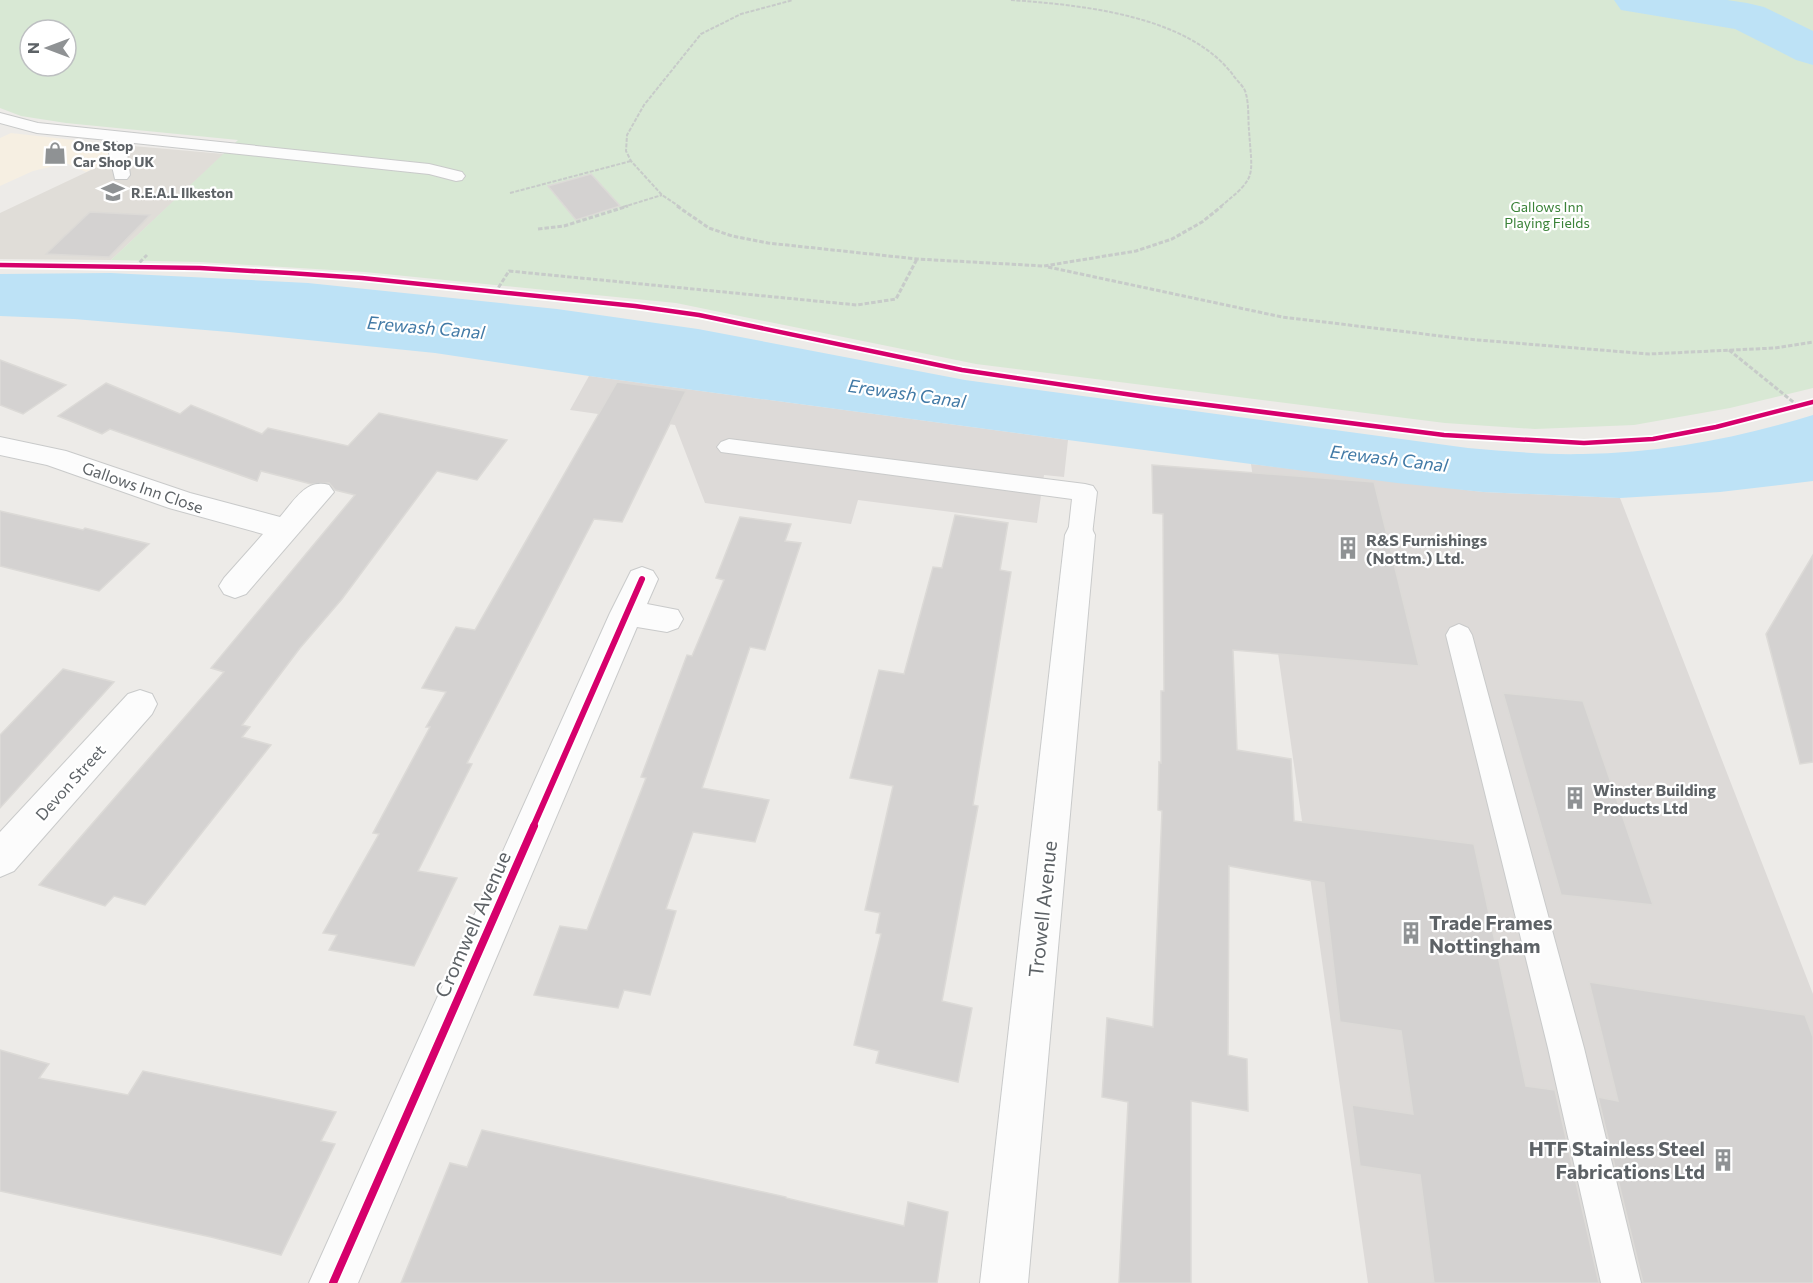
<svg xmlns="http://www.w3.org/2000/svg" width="1813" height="1283" font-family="Commissioner,sans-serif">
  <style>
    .commercial { fill: #f6efe2 }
    .industrial { fill: #dddad8 }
    .education { fill: #e0ddd8 }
    .green { fill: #d8e8d4; fill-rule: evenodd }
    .water { fill: #bde2f6 }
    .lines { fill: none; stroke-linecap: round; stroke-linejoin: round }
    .river { fill: #bde2f6; fill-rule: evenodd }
    .building { fill: #d4d2d1; stroke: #dcdad7; stroke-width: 1.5 }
    .service-casing { stroke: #c9caca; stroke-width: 2 }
    .minor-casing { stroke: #c9caca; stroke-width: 2 }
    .path-far1 { stroke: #c7cbc9; stroke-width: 2; stroke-dasharray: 4 1.5; stroke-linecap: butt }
    .path { stroke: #c7cbc9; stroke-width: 3; stroke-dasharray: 4.5 2; stroke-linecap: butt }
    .service { fill: #fcfcfc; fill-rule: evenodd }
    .minor { fill: #fcfcfc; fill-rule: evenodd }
    .cycleway-far2-casing { stroke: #fff; stroke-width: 8 }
    .cycleway-far1-casing { stroke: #fff; stroke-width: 10 }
    .cycleway-casing { stroke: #fff; stroke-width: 11 }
    .cycleway-far2 { stroke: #d6006c; stroke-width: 4.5 }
    .cycleway-far1 { stroke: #d6006c; stroke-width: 6 }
    .cycleway { stroke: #d6006c; stroke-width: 8 }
    .labels { text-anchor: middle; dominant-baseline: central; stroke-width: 4.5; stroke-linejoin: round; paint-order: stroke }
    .far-poi-label { font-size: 14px; font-weight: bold; fill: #5d6266; stroke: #fff; text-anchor: start }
    .far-park-label { font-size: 14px; fill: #3a8238; stroke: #fff }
    .street-label { font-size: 16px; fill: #5d6266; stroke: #fff }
    .poi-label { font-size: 16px; font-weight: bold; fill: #5d6266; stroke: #fff; text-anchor: start }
    .water-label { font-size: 18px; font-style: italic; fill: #427aa6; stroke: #fff }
    .near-street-label { font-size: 20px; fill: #5d6266; stroke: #fff }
    .near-poi-label { font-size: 20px; font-weight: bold; fill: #5d6266; stroke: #fff; text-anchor: start }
  </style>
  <rect width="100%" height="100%" fill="#edebe8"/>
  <polygon class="commercial" points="11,133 110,144 108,162 86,172 66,163 33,171 0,186 0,138"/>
  <g class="industrial">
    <polygon points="589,376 1068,440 1064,477 1044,475 1037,523 858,500 851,524 705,503 675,425 570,410"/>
    <polygon points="1251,464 1483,492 1620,498 1813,994 1813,1283 1368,1283"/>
  </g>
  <polygon class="education" points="110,144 224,154 111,260 0,259 0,213 108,162"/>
  <g class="green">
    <path d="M0,0H1624L1749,23L1813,55V388L1730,408L1634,425L1535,429L1445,423L976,364L676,303L365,272L200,262L111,260L238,140L66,123L21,116L0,108ZM30,30H66V66H30Z"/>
    <polygon points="1667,0 1813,0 1813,40 1754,13"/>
  </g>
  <path class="water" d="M111,273L308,283L557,309L698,329L965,380L1468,448C1506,451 1544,455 1583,454C1661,453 1738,438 1813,415V481L1720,492L1620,498L1483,492L1397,483L1068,440L589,376L435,353L229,332L74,319L0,316V274Z"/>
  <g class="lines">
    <polygon class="river" points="1614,0 1727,0 1747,3 1764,7 1813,31 1813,65 1796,60 1735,29 1621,10"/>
  </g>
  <g class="building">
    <polygon points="591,174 620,206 576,220 548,186"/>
    <polygon points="90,212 150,215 109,257 46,254"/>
    <polygon points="0,360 66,385 23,414 0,405"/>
    <polygon points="617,382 686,391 622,522 594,519 467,763 472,764 418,871 457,878 414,966 329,950 337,935 323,933 379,834 373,833 430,727 426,727 446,692 422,688 456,627 475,630"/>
    <polygon points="106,383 180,414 191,405 262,434 268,428 348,446 379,413 507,440 477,480 437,471 342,599 300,648 242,725 250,727 242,737 271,745 145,905 114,896 105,906 39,885 224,672 211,668 355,495 335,490 329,483 311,484 261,471 257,481 110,429 102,434 58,416"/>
    <polygon points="1152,465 1374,482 1419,666 1233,650 1237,750 1291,759 1294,821 1474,844 1526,1086 1555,1090 1599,1283 1434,1283 1420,1175 1360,1166 1352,1105 1413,1114 1401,1031 1340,1022 1324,883 1229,866 1228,1055 1247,1059 1248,1111 1191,1101 1191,1283 1119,1283 1128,1102 1102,1097 1107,1018 1153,1027 1162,811 1158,810 1159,762 1161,763 1161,691 1164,691 1163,514 1153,513"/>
    <polygon points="0,511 83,530 85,528 149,544 99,591 0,566"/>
    <polygon points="955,515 1008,523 1000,570 1011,572 973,805 978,806 942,1001 972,1008 958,1082 876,1063 879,1051 854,1045 881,934 876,933 880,913 865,910 893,786 850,778 879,670 904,674 933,567 942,568"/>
    <polygon points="740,517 791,524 785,541 801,543 765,650 750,647 702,788 769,800 755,842 693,832 666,909 676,911 650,995 624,990 618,1008 534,995 560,926 587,930 646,778 641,777 687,655 692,656 724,580 716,578"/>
    <polygon points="1813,555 1813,762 1800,764 1766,634"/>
    <polygon points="63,669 114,682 0,808 0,735"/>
    <polygon points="1503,693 1583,701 1653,905 1561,895"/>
    <polygon points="1589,982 1805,1015 1813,1037 1813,1283 1643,1283 1598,1097 1618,1101"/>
    <polygon points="0,1050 49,1064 39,1078 128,1095 143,1071 336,1112 321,1141 335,1144 281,1255 211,1237 0,1191"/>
    <polygon points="482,1130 786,1197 786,1198 904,1226 908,1202 948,1212 937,1283 401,1283 450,1163 467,1167"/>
  </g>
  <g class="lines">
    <g class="service-casing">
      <g id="service">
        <polygon points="0,113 38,123 429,164 462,172 465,176 462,180 456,181 429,174 134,143 127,153 130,175 127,179 115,179 109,153 118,141 37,133 0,123"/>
        <polygon points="729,439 1085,484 1093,486 1097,492 1092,535 1089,541 1080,544 1071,541 1068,535 1072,499 721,452 717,447 721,442"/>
        <polygon points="1459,624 1468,628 1472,635 1584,1048 1641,1283 1601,1283 1548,1048 1446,635 1450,628"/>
      </g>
    </g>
    <g class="minor-casing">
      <g id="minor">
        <path d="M0,437L66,451L190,493L280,517C294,501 306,478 329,485L334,492L246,594L235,598L224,594L219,586L224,578L263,534L169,508L47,465L0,455Z"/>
        <polygon points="1080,524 1091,527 1095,535 1028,1283 980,1283 1065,535 1069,527"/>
        <polygon points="642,567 653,571 658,579 647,604 678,610 683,619 678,628 667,632 637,627 358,1283 309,1283 610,613 631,571"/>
        <polygon points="140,690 152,694 157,704 152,714 14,871 0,877 0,832 128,694"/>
      </g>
    </g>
    <g class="path-far1">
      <path d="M1011,0C1081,5 1188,15 1233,75C1237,81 1245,87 1246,94C1249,105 1248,119 1249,130C1252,178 1258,176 1220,207"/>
      <polyline points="510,193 631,161"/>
      <polyline points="623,207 662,195"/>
      <polyline points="680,207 662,195 631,161 626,151 627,135 644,105 701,34 741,14 793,0"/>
    </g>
    <g class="path">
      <polyline points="677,206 709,228 732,236 768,243 917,259 1044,266 1136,251 1172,239 1202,222 1222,206"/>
      <polyline points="538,229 564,226 628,206"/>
      <polyline points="0,265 200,268 289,273 362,278 635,306 699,315 962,370 1153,398 1444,435 1584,443 1653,439 1716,427 1813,402"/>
      <polyline points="135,267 147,255"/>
      <polyline points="1048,267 1282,317 1466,339 1649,354 1775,348 1813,342"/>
      <polyline points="495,293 509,271 857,305 896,299 917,259"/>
      <polyline points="1729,350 1797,405"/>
    </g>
    <use href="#service" class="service"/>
    <use href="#minor" class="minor"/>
    <g class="cycleway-far2-casing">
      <polyline id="cycleway-far2" points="0,265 200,268 289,273 362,278 635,306 699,315 962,370 1153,398 1444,435 1584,443 1653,439 1716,427 1813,402"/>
    </g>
    <g class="cycleway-far1-casing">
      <polyline id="cycleway-far1" points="533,827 642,579"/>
    </g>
    <g class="cycleway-casing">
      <polyline id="cycleway" points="333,1283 534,826"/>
    </g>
    <use href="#cycleway-far2" class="cycleway-far2"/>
    <use href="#cycleway-far1" class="cycleway-far1"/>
    <use href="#cycleway" class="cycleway"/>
  </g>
  <defs>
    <g id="shop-bare" transform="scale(1.8)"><path d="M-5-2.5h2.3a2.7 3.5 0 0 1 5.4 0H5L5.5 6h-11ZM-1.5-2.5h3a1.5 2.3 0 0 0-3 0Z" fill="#8f9294" stroke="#fff" stroke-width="2.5" paint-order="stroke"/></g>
    <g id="school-bare" transform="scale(1.8)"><path d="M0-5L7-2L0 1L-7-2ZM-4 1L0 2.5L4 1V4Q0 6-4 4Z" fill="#8f9294" stroke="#fff" stroke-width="2.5" paint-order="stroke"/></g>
    <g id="building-bare" transform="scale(1.8)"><path d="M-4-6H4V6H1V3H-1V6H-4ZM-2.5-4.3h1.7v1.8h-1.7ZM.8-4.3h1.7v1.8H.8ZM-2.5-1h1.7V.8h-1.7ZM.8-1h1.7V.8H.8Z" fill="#8f9294" stroke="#fff" stroke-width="2.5" paint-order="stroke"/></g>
  </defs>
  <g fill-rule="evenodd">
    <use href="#shop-bare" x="55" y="153"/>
    <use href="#school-bare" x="113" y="192"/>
    <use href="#building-bare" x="1348" y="548"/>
    <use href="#building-bare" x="1575" y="798"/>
    <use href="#building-bare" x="1411" y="933"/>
    <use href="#building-bare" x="1723" y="1160"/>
  </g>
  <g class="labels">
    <g class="far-poi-label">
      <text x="73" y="145">One Stop<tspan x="73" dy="16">Car Shop UK</tspan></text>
      <text x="131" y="192">R.E.A.L Ilkeston</text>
    </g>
    <g class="far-park-label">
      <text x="1547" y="206">Gallows Inn<tspan x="1547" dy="16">Playing Fields</tspan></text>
    </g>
    <g class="street-label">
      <text transform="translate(143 487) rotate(19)">Gallows Inn Close</text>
      <text transform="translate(70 782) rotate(-48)">Devon Street</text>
    </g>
    <g class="poi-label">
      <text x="1366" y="539">R&amp;S Furnishings<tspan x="1366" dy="18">(Nottm.) Ltd.</tspan></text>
      <text x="1593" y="789">Winster Building<tspan x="1593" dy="18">Products Ltd</tspan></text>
    </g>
    <g class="water-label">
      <text transform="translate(426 327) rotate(5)">Erewash Canal</text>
      <text transform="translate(907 393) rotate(8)">Erewash Canal</text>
      <text transform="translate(1389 458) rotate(7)">Erewash Canal</text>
    </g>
    <g class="near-street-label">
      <text transform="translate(1042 909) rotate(-84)">Trowell Avenue</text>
      <text transform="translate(472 924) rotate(-66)">Cromwell Avenue</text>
    </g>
    <g class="near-poi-label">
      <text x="1429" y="922">Trade Frames<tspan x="1429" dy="23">Nottingham</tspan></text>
      <text x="1705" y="1148" text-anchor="end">HTF Stainless Steel<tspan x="1705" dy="23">Fabrications Ltd</tspan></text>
    </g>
  </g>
  <g transform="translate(48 48) rotate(270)"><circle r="28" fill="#ffffff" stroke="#bec0c2" stroke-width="1.5"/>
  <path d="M0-4.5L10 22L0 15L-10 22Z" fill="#8f9294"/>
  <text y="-9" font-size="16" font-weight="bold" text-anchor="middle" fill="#5d6266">N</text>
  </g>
</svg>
